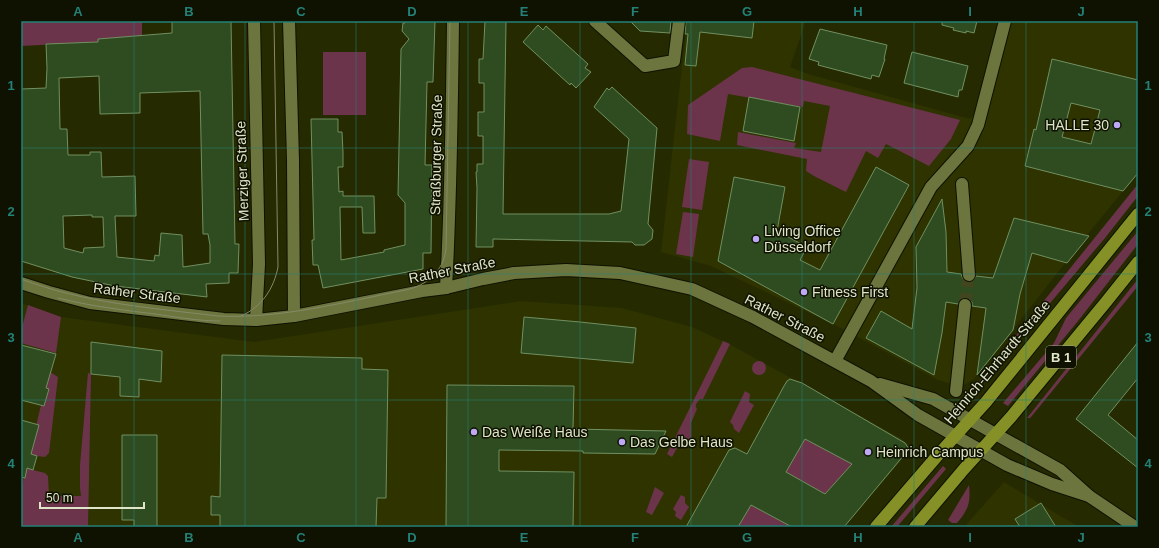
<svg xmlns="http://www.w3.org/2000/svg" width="1159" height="548" font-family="Helvetica,sans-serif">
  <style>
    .built { fill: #2e3300 }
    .green { fill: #6c344b }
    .building { fill: #2f4c20; stroke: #709061; fill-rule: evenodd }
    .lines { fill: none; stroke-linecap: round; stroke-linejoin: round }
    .minor-tunnel { stroke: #42461e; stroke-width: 12; stroke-dasharray: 12 6; stroke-linecap: butt }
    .minor-casing { stroke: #0f1200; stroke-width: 14 }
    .major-casing { stroke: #0f1200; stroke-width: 14 }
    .minor { stroke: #6d753e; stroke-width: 12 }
    .major { stroke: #859127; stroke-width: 12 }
    .tram { stroke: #858a67; stroke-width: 1 }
    .grid { fill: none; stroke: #248177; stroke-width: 1; stroke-opacity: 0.55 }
    .poi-dot { fill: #bda9f5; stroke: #0f1200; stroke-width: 1.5 }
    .labels { text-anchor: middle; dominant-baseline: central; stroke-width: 3; stroke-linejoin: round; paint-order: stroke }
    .shield { fill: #0f1200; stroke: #a1a68c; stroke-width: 1 }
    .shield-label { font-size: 13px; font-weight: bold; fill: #dfe5c8 }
    .poi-label { font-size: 14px; fill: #dfe5c8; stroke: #0f1200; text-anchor: start }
    .street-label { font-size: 14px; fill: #dfe5c8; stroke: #0f1200 }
    .neatline { fill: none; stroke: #248177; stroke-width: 1.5 }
    .grid-label { font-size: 13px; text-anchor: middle; font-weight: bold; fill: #248177 }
  </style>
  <rect width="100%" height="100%" fill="#262a00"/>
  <g class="built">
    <polygon points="687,21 806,21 790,67 808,74 970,119 979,109 1003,21 1138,21 1138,173 1092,229 974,379 960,387 938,380 841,328 711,266 661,252"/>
    <polygon points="521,301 622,308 692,327 731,345 902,439 910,446 906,455 844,527 21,527 21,303 61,317 254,342"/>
    <polygon points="1004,482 1079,527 964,527"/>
  </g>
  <g class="green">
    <polygon points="21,21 142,21 142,36 98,39 98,42 21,46"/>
    <rect x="323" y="52" width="43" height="63"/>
    <polygon points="752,67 960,120 951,139 929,166 886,144 878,158 866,151 846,192 814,176 806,171 807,159 737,145 738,132 796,143 794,148 821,152 830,106 804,101 803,107 728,94 720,141 687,134 688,105 742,68"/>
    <polygon points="689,159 709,162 702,210 682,207"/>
    <polygon points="1138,184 1138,196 1105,238 980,386 977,384"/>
    <polygon points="683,212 699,214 693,257 676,254"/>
    <polygon points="1138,231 1138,244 1078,321 1008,406 1003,403 1054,343 1066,318"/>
    <polygon points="1138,279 1138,286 1031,417 1030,418 1027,418"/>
    <polygon points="28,305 61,317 56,353 21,343 21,331"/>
    <path d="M723,341L730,344L703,399H700C697,402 694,406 697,409L691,423V442L690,443L682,439L672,457L667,454Z"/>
    <circle cx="759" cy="368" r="7"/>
    <polygon points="50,372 58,377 49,453 45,457 37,456 33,470 45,473 48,476 49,496 81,496 80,488 80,465 88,373 91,374 88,527 21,527 21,489 41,405 44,406 49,390 46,388"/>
    <polygon points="745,391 750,394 749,402 754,405 739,433 734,429 733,425 730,422"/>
    <polygon points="805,439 852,464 825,494 786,472"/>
    <polygon points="943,466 946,469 897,527 891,527"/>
    <path d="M969,485C971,503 968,510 957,523H952L948,520Z"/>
    <polygon points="655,487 664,493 652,515 646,512"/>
    <polygon points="681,495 685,497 685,503 689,507 681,520 675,516 676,512 673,509"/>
    <polygon points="751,505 792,527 738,527"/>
  </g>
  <g class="building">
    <path d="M172,21H231L235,244H239L238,273H229V283L206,284L207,297L115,286L72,277L21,261V89L46,88L47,68L46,44L98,42V39L172,33ZM99,76L100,114L140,113V93L200,91L203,234H208L210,245V263L183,267L182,235L161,233L159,256L155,255L154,261L117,257L115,216H136L135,176L102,177L101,152H90V155H68L67,129H60L59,78ZM92,215V217H103L104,247L84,248L83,253L64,248L63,216Z"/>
    <polygon points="405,21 435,21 433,82 427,82 425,165 432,165 431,253 423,253 423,269 323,288 318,265 313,265 312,240 314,240 311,119 338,119 338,132 342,132 343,152 343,167 338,167 339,192 343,191 343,196 374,196 375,233 363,233 362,207 340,207 341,260 384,252 384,250 405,245 405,203 398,195 401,49 409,39 402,31 403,23 405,23"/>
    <polygon points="485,21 506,21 503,214 609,214 621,211 629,139 594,107 607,88 609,90 612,87 657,128 648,224 653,230 652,239 644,245 635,245 632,242 493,239 493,247 476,247 477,188 476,172 477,172 477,164 483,164 483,136 478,136 478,112 484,112 484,83 479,83 479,59 483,59"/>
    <polygon points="630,21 671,21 670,33 640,31"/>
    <polygon points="686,21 754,21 752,38 700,32 696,66 685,65 688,34 685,34"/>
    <polygon points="942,21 977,21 974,33 966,31 966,33 953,30 954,28 942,25"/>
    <polygon points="538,25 543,30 546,26 588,64 585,68 591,72 576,88 571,83 570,85 523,42"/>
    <polygon points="820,29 887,45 884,59 885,59 879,77 872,75 871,79 818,65 819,62 809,59"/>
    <polygon points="912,52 968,66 962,90 959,90 958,97 904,83"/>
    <path d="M1052,59L1138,80V173L1123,191L1025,166L1034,129L1036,130ZM1071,103L1100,110L1091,144L1062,137Z"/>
    <polygon points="749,97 800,107 794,141 743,131"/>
    <polygon points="876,167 909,185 833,324 718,261 734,177 785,187 777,231 807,247 800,260 820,270"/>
    <polygon points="942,199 946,232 947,272 961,274 963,279 966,282 973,281 976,276 993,278 1014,218 1089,236 1067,263 1032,253 1020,294 1013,330 977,375 986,308 972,306 972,302 966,298 962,298 958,304 946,302 942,333 934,375 866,338 881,311 912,329 917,288 916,247"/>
    <polygon points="524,317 580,322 636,328 633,363 521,353"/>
    <polygon points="91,342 162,351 161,382 139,379 139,397 120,396 120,377 91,374"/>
    <polygon points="1138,342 1138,378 1108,415 1138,440 1138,468 1076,419"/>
    <polygon points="21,345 56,354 46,388 49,389 44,406 21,400"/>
    <polygon points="222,355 362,358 362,369 388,370 386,498 377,498 376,527 220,527 220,515 211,515 211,496 220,497"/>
    <path d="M790,379L802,383L905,443L909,449L844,527H792L751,505L738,527H686L729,450L735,448L747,454L784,386L787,381ZM805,439L852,464L825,494L786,472Z"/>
    <polygon points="447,385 574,386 573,429 666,431 655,454 583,453 583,451 499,450 499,471 574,472 573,527 446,527"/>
    <polygon points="21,420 39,425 31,454 37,456 33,470 27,468 25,478 21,477"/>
    <polygon points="122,435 157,435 157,527 134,527 134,520 122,520"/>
    <polygon points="1041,503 1056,527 1020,527 1015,519"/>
  </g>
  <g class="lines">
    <polyline class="minor-tunnel" points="965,305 969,275"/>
    <g class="minor-casing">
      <g id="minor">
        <polyline points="254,21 259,264 256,320"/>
        <polyline points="289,21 293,160 294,316"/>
        <polyline points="595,21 645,66 674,61 679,21"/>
        <polyline points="962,184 969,275"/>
        <polyline points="21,283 49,292 90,303 224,319 256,320 294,316 422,291 446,288 483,279 514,273 566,270 620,273 692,289 753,317 871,381 918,415 1007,465 1052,484 1089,496"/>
        <path d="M446,288C451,199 452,110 453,21"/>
        <polyline points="835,361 931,187 968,146 978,125 1005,21"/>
        <polyline points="880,384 933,399 1060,470 1089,496 1135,527"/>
        <polyline points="956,391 965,305"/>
      </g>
    </g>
    <g class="major-casing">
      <g id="major">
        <polyline points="876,527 938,455 986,402 1138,214"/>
        <polyline points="915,527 964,469 1011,417 1106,302 1138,262"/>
      </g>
    </g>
    <use href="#minor" class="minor"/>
    <use href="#major" class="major"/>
    <g class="tram">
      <path d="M21,279C84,303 151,308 218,316C281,319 344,302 406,290C427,285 443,272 446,249L450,21"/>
      <path d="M58,298C90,306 122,310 155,314C176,317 198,321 220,321"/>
      <path d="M241,316C262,307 274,288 278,267L274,21"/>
    </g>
  </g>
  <path class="grid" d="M134,21V527M245,21V527M356,21V527M468,21V527M580,21V527M691,21V527M802,21V527M914,21V527M1026,21V527M21,148H1138M21,274H1138M21,400H1138"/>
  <g class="poi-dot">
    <circle cx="1117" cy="125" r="4"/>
    <circle cx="756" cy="239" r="4"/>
    <circle cx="804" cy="292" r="4"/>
    <circle cx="474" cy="432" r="4"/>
    <circle cx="622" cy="442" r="4"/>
    <circle cx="868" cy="452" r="4"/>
  </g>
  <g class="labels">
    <rect class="shield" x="1046" y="346" width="30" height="22" rx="3"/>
    <g class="shield-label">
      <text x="1061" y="357">B 1</text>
    </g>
    <g class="poi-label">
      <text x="1109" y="125" text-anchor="end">HALLE 30</text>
      <text x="764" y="231">Living Office<tspan x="764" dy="16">Düsseldorf</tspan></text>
      <text x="812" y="292">Fitness First</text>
      <text x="482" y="432">Das Weiße Haus</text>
      <text x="630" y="442">Das Gelbe Haus</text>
      <text x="876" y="452">Heinrich Campus</text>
    </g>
    <g class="street-label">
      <text transform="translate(436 155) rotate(-89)">Straßburger Straße</text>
      <text transform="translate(242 171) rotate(-92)">Merziger Straße</text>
      <text transform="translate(452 270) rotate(-11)">Rather Straße</text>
      <text transform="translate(137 293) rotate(7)">Rather Straße</text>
      <text transform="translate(785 318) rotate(27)">Rather Straße</text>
      <text transform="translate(997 362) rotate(-50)">Heinrich-Ehrhardt-Straße</text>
    </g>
  </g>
  <rect width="1159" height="548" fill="none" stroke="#0f1200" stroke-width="44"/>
  <path d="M40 502v6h104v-6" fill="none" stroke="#dfe5c8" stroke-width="2"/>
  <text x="46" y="502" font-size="12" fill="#dfe5c8" stroke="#0f1200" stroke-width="3" paint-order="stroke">50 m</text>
  <rect x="22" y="22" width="1115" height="504" class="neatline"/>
  <g class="grid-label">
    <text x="78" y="16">A</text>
    <text x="189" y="16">B</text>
    <text x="301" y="16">C</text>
    <text x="412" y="16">D</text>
    <text x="524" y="16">E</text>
    <text x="635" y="16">F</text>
    <text x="747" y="16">G</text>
    <text x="858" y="16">H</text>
    <text x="970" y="16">I</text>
    <text x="1081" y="16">J</text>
    <text x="11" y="90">1</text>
    <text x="1148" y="90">1</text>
    <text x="11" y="216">2</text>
    <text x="1148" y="216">2</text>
    <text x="11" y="342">3</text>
    <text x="1148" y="342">3</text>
    <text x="11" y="468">4</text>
    <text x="1148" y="468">4</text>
    <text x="78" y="542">A</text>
    <text x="189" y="542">B</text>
    <text x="301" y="542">C</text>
    <text x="412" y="542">D</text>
    <text x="524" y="542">E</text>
    <text x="635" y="542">F</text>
    <text x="747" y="542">G</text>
    <text x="858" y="542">H</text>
    <text x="970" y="542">I</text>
    <text x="1081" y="542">J</text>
  </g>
</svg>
